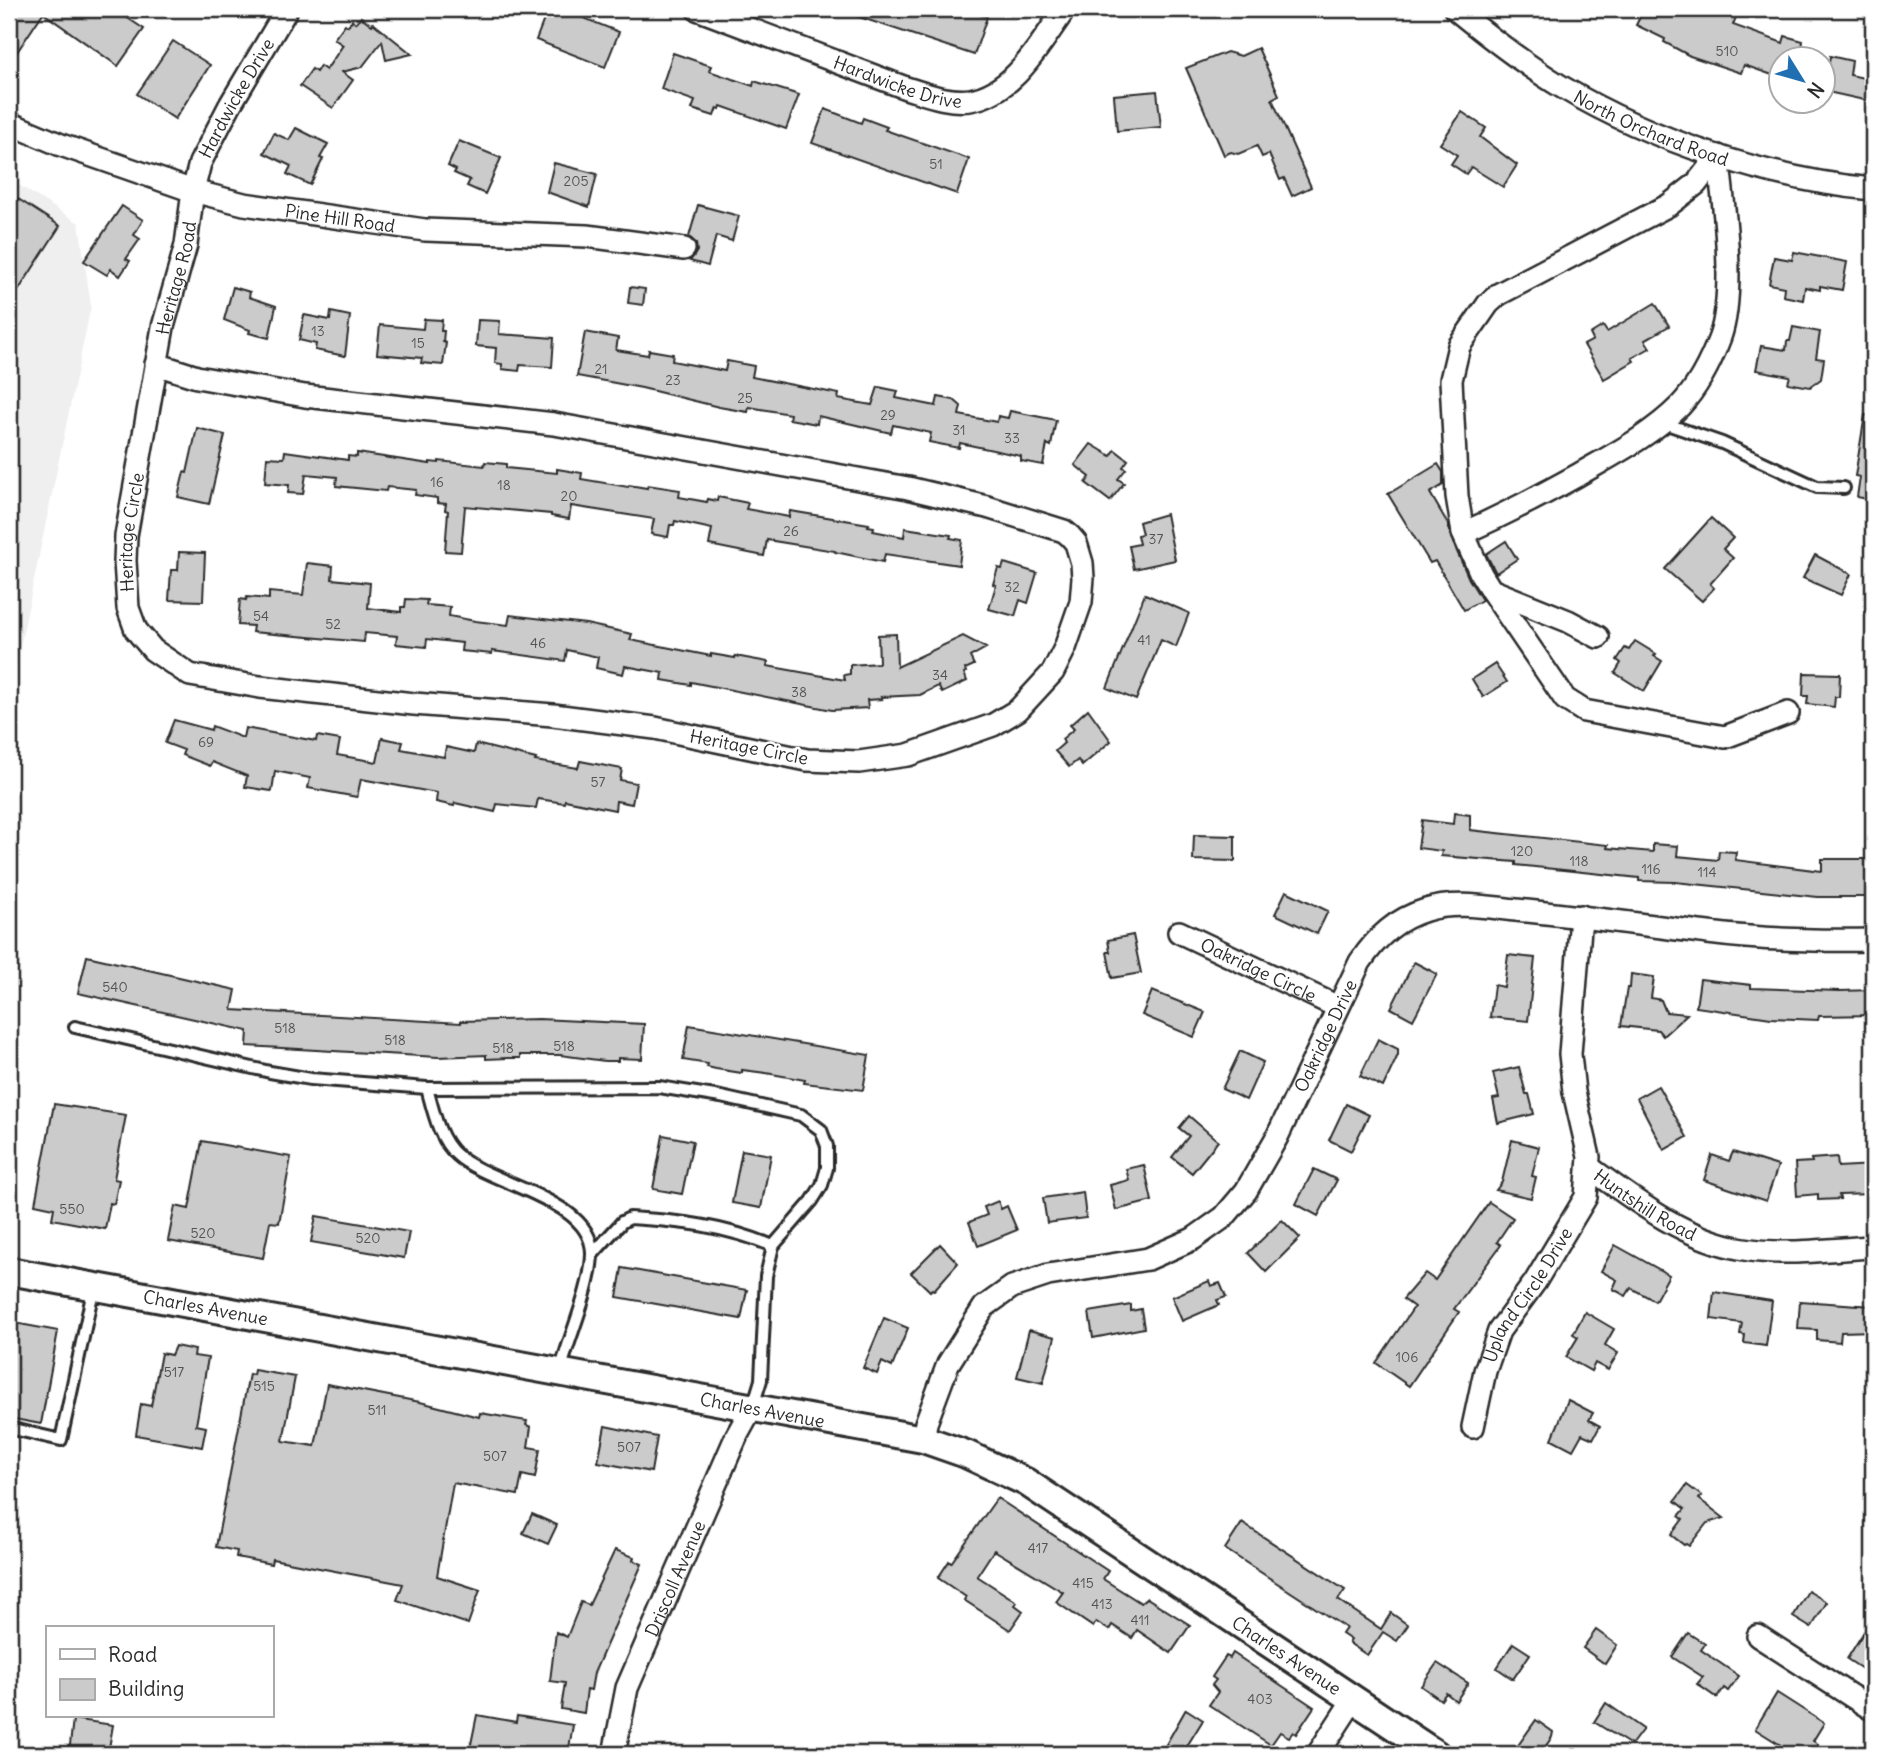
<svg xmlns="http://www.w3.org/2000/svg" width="1882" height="1763" font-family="Delius,sans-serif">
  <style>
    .built { fill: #efefef }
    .building { fill: #cbcbcb; stroke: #2b2b2b; stroke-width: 2 }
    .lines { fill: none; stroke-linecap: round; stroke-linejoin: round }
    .service-casing { stroke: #2b2b2b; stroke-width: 16 }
    .minor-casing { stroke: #2b2b2b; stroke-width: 26 }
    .tertiary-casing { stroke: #2b2b2b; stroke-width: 32 }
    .service { stroke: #fff; stroke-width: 10 }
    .minor { stroke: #fff; stroke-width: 21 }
    .tertiary { stroke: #fff; stroke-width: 26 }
    .labels { text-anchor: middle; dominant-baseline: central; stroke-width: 5; stroke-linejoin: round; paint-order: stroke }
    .number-label { font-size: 14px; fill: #535353 }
    .street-label { font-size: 18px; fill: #2b2b2b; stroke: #fff }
  </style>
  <rect width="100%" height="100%" fill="#fff"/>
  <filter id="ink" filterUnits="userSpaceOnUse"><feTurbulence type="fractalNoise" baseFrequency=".0143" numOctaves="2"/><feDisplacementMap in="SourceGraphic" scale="14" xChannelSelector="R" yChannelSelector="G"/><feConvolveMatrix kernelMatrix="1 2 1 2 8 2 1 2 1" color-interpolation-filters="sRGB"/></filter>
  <g filter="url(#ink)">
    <polygon class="built" points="9,179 79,223 91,306 9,700"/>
    <g class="building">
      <polygon points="9,9 114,9 144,29 118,66 43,13 9,64"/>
      <polygon points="548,9 565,9 577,13 576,15 619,32 605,67 536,40"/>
      <polygon points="844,9 961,9 987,17 974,55 844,12"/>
      <polygon points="1644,9 1712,9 1736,17 1733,25 1783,43 1785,36 1803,41 1802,49 1824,57 1824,60 1781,60 1781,78 1744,65 1741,73 1690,56 1664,42 1665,39 1636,25"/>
      <polygon points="361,17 372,25 373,23 412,54 386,60 382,41 362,67 342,72 353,80 333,108 300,86 312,69 316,72 320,66 326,70 343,45 334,39 345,24 348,26 352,20 356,23"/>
      <polygon points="173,41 210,65 175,119 137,94"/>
      <polygon points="1258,48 1279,95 1272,99 1311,187 1292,196 1284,178 1280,180 1269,154 1262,157 1257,146 1238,154 1231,152 1224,155 1186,68 1227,52 1241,56"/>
      <polygon points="673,53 711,66 709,71 753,86 754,81 799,95 786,129 721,106 720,109 717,108 714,116 692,109 695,101 661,89"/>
      <polygon points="1830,56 1852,61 1850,75 1873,80 1873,102 1823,91 1823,68 1828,69"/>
      <polygon points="1157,91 1161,127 1117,131 1114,95"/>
      <polygon points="825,109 861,123 863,118 887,127 885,130 969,159 957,194 812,143"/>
      <polygon points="1462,112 1486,128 1480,137 1517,165 1503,187 1471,167 1466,174 1451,164 1457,155 1440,144"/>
      <polygon points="296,128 328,144 320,158 323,159 310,185 287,174 291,166 264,153 274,133 289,140"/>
      <polygon points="459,141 501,158 485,194 467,186 470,180 454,173 456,170 448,166"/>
      <polygon points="554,163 597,174 589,207 547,192"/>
      <polygon points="9,193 60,226 9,305"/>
      <polygon points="698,205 739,216 732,241 716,236 708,266 690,261 697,251 696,243 689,237"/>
      <polygon points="122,206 143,220 134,235 140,239 126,259 130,261 120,276 111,269 107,275 84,261"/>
      <polygon points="1794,252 1847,262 1842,290 1820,286 1820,290 1805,287 1803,300 1783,296 1784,287 1769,284 1774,257 1792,260"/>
      <polygon points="233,287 250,292 249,297 276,306 269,338 249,333 250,330 224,320"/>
      <polygon points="630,287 645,289 643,305 628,303"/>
      <polygon points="1655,303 1669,326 1645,340 1650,348 1632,358 1634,361 1604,379 1584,345 1593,340 1590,334 1603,326 1607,332"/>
      <polygon points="331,312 350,316 345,356 315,350 316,344 299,340 304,315 330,320"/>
      <polygon points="424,319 442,320 441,331 444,331 443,342 446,343 443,365 421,363 422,358 377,354 380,325 423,329"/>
      <polygon points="478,320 500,321 499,334 554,338 552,367 520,365 519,371 502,369 502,364 495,363 496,348 476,346"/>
      <polygon points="1793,327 1820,332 1816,358 1824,359 1821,379 1810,387 1788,383 1790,376 1756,370 1761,346 1786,350 1787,341 1790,341"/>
      <polygon points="585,332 618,338 616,350 648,355 649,350 673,354 672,361 725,371 727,361 754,366 752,377 839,394 838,399 872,405 878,387 898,391 896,398 936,406 938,397 954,400 961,406 959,415 997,422 998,416 1008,418 1010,411 1056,420 1051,446 1047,444 1043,465 1021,461 1021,456 960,443 959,448 929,442 931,433 893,425 891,433 818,416 817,424 789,419 790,414 749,407 748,412 719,407 642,388 577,376"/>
      <polygon points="1865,415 1873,416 1873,500 1857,497 1860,477 1855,476"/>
      <polygon points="197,428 225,435 209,504 178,497 184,472 187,473"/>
      <polygon points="1091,444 1111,456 1115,450 1128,460 1123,467 1126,469 1118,479 1124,483 1110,501 1086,483 1090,477 1075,465"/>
      <polygon points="285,451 348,460 348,456 357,457 357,453 430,464 430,462 439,463 439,461 484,466 485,462 506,464 506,468 557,473 557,469 582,473 581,479 628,487 629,485 647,488 648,485 680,490 679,497 707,502 708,499 717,501 718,497 748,503 746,509 789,517 790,511 869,524 868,526 874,527 873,531 904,537 905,528 951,535 950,538 962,540 959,565 885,554 883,562 835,552 835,551 767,540 764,556 709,545 712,529 675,521 674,525 670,525 668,537 651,534 654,519 571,506 569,519 551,516 551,514 465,506 461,552 445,551 448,511 445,510 446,504 437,503 437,498 415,495 416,490 387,487 386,491 336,486 337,477 306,474 303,494 288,493 289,485 265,483 267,457 284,458"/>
      <polygon points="1438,464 1443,472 1443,485 1430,493 1448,524 1451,538 1469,579 1482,600 1464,610 1435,561 1430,563 1388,494"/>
      <polygon points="1166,514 1175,560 1134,569 1129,546 1139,544 1137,535 1142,534 1139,522"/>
      <polygon points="1711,518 1733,538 1723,549 1733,558 1710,584 1714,588 1702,601 1665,569"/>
      <polygon points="1506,541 1517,559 1496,573 1486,554"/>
      <polygon points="179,552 205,553 203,601 169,600 171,570 178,570"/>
      <polygon points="1815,555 1851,574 1841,595 1803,578"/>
      <polygon points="307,563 333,566 332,579 370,583 368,608 401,612 401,607 405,607 406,599 427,600 426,605 450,607 449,616 475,621 508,625 510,615 586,624 632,634 630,640 711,656 711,654 735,658 735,656 768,662 767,666 845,680 844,675 850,674 850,665 879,663 878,635 896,634 897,667 963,636 986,648 970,657 974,665 965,669 966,672 964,673 967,681 942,693 938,686 920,695 881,697 882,699 867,700 868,708 832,710 691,682 691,685 662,680 663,673 625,666 623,674 596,668 598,657 567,650 565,661 492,651 492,654 461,651 462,643 427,639 426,647 396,644 397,636 365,633 364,642 252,632 253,626 238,625 240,599 246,600 247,597 269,599 269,592 303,595"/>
      <polygon points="1004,563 1037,573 1028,603 1020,600 1015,616 989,609 996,585 993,584 998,568 1002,569"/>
      <polygon points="1145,594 1189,613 1176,647 1161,640 1136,700 1107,688"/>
      <polygon points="1635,641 1656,654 1654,656 1662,661 1644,691 1615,673 1621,663 1617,660 1625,648 1629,650"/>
      <polygon points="1495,664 1507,682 1483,697 1472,679"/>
      <polygon points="1804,673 1840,674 1839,697 1835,697 1834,707 1807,704 1808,696 1803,696"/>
      <polygon points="1088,709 1111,741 1082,766 1078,760 1069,767 1055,751 1064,743 1062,739 1074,729 1070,725"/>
      <polygon points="174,720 211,730 212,726 243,738 245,728 316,741 317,736 340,740 337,755 377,762 382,738 403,742 401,749 444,757 446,747 474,753 476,744 536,759 535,761 578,768 580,761 622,769 620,780 636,783 632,804 616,801 615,810 565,800 564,803 538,799 536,808 497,804 495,812 455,803 454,806 436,802 437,793 361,779 357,797 308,788 310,778 275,771 272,791 245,787 247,776 212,762 210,766 182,755 184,750 165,743"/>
      <polygon points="1454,813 1470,815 1470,830 1608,845 1607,848 1653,852 1653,844 1678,846 1677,856 1718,860 1719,851 1736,852 1735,860 1822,871 1822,859 1870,859 1869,897 1818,897 1675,882 1639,881 1639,878 1516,865 1516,862 1441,856 1442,851 1418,848 1422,820 1453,824"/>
      <polygon points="1194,835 1235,836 1235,861 1193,860"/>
      <polygon points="1286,891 1328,911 1317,934 1275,914"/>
      <polygon points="1133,935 1141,973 1112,978 1107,952 1110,952 1108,940"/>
      <polygon points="1508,955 1535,958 1528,1021 1490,1017 1494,985 1504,987"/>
      <polygon points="87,956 236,990 232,1010 461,1023 461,1021 539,1019 644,1024 642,1059 618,1058 618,1061 605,1061 560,1055 520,1055 520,1058 508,1058 486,1059 486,1055 438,1057 247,1046 248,1031 78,993"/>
      <polygon points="1414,962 1437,974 1413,1020 1391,1008"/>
      <polygon points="1631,974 1654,977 1651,998 1661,1000 1666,1012 1687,1014 1663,1036 1658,1030 1621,1026 1627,988 1630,988"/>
      <polygon points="1700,979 1751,985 1751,988 1840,991 1873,990 1873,1015 1819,1016 1818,1020 1796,1019 1771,1018 1696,1007"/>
      <polygon points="1152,991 1205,1012 1194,1037 1142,1015"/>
      <polygon points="689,1025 869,1055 863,1090 804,1083 805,1080 766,1073 742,1070 742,1073 716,1069 707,1067 708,1064 683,1060"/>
      <polygon points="1378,1039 1398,1049 1398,1055 1383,1087 1360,1076"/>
      <polygon points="1240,1051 1263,1062 1246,1100 1222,1089"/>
      <polygon points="1519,1067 1526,1094 1529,1094 1534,1114 1498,1123 1493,1099 1499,1098 1493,1073"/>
      <polygon points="1658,1086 1687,1137 1664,1150 1637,1098"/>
      <polygon points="54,1104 126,1115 114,1179 119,1180 114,1204 110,1203 105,1229 52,1219 54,1208 35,1204"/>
      <polygon points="1346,1104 1369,1115 1351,1151 1329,1140"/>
      <polygon points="1189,1116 1218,1141 1192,1173 1172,1157 1189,1136 1179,1128"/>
      <polygon points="663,1135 693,1141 682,1194 653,1189"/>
      <polygon points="1512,1140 1539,1147 1532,1176 1536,1177 1531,1198 1496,1190 1502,1182"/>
      <polygon points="202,1141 291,1157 279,1223 270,1222 263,1258 168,1241 175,1206 189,1209"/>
      <polygon points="742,1150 771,1155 761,1208 732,1203"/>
      <polygon points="1733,1152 1778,1166 1766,1201 1704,1180 1712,1155 1729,1161"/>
      <polygon points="1837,1157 1838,1167 1873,1165 1873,1194 1839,1195 1840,1199 1818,1200 1818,1194 1797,1196 1795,1163 1812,1162 1811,1159"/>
      <polygon points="1144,1165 1152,1201 1116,1210 1110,1185 1129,1180 1126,1169"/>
      <polygon points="1314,1169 1337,1180 1318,1216 1296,1204"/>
      <polygon points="1083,1192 1086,1218 1047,1223 1043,1198"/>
      <polygon points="998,1201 1001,1209 1007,1206 1017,1230 978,1246 969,1222 987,1215 984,1207"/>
      <polygon points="1489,1202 1513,1218 1497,1242 1501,1245 1454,1309 1459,1312 1409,1386 1376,1363 1414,1307 1403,1299 1425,1273 1435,1280"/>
      <polygon points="316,1216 409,1232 404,1258 311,1242"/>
      <polygon points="1282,1220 1300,1238 1266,1272 1248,1253"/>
      <polygon points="940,1244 958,1263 934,1290 932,1289 930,1291 911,1273"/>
      <polygon points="1615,1245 1669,1275 1655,1301 1631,1288 1626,1296 1613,1289 1617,1280 1601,1271"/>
      <polygon points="622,1268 747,1290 741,1319 617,1297"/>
      <polygon points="1209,1281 1211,1286 1220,1283 1226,1297 1217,1300 1219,1305 1182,1321 1172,1297"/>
      <polygon points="1714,1292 1772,1301 1766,1346 1744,1343 1745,1335 1740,1334 1742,1323 1711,1319"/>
      <polygon points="1800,1301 1873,1306 1873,1331 1841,1332 1840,1342 1817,1340 1817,1330 1798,1329"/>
      <polygon points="1131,1305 1131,1311 1141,1309 1144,1328 1093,1338 1089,1312"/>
      <polygon points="1585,1312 1614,1329 1605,1345 1618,1353 1608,1370 1595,1363 1591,1371 1566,1357 1578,1337 1573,1334"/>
      <polygon points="884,1318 908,1328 892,1367 882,1362 877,1374 863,1368"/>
      <polygon points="9,1322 58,1331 41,1424 9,1418"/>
      <polygon points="1029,1330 1055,1337 1043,1383 1017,1377"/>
      <polygon points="175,1346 195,1350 194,1356 208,1358 196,1425 206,1427 202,1447 136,1435 141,1404 151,1406 161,1353 171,1355"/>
      <polygon points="254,1370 295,1377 283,1441 315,1446 327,1384 420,1402 479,1417 480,1413 527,1421 526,1425 531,1427 528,1447 540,1449 535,1478 522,1475 518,1495 453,1483 437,1576 480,1590 468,1624 397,1600 403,1584 272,1559 271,1564 236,1557 237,1551 216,1547 249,1374 253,1375"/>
      <polygon points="1568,1400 1593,1413 1589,1420 1600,1426 1593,1439 1582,1434 1573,1450 1552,1439"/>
      <polygon points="605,1426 657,1437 651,1472 598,1462"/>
      <polygon points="1687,1485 1702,1496 1699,1499 1724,1518 1707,1523 1689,1546 1686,1544 1684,1545 1671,1535 1683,1519 1679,1516 1685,1509 1675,1501"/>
      <polygon points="997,1498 1108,1571 1103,1579 1141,1603 1147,1598 1190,1625 1171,1653 1137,1630 1132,1638 1112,1625 1109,1630 1096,1622 1093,1627 1056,1602 1063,1592 994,1550 977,1576 1017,1602 1015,1605 1023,1611 1010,1630 964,1600 966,1597 938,1578 949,1561 951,1563"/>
      <polygon points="532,1514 557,1525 548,1544 523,1533"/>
      <polygon points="1242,1523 1345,1590 1338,1600 1381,1629 1391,1613 1408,1625 1397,1641 1383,1632 1367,1655 1349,1643 1351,1640 1342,1634 1346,1628 1225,1549"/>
      <polygon points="615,1550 634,1557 633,1560 642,1564 594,1673 591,1690 587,1689 584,1713 561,1709 565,1683 550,1681 556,1632 567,1637 581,1602 589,1605"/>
      <polygon points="1808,1591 1827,1602 1811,1628 1793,1617"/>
      <polygon points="1873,1617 1873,1676 1847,1659"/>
      <polygon points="1596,1630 1617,1645 1605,1664 1583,1648"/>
      <polygon points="1688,1633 1705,1644 1701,1650 1739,1676 1728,1691 1724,1688 1717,1698 1697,1684 1703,1677 1672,1657"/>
      <polygon points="1513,1643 1530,1654 1513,1679 1497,1668"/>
      <polygon points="1233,1653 1314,1707 1296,1734 1293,1732 1289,1737 1280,1732 1271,1745 1209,1705 1218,1692 1212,1685 1216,1680 1212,1677 1226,1656 1230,1658"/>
      <polygon points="1437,1663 1468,1683 1456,1701 1446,1693 1441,1700 1421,1686"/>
      <polygon points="1777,1693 1824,1723 1813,1741 1818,1744 1811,1754 1784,1754 1787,1749 1755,1729"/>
      <polygon points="1606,1703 1643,1729 1631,1745 1594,1722"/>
      <polygon points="1186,1709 1203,1720 1182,1754 1173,1754 1164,1748"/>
      <polygon points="477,1715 516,1722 517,1716 573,1725 568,1754 469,1754"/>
      <polygon points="73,1719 113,1725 108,1754 69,1754"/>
      <polygon points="1536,1720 1553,1732 1552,1737 1540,1754 1512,1754"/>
    </g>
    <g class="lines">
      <g class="service-casing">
        <g id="service">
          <polyline points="1661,422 1722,443 1817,487 1844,488"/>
          <polyline points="75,1027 270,1072 311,1079 427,1088 659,1087 721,1097 801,1115 821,1130 827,1146 827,1168 822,1185 812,1201 773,1246 766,1276 761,1380 753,1406"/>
          <path d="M427,1088C433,1110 439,1140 457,1155C490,1185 593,1199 592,1254C591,1290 569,1336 560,1372"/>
          <path d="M592,1255L622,1222L630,1218C681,1221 725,1226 773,1246"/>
          <polyline points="9,1428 61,1440 94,1286"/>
        </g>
      </g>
      <g class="minor-casing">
        <g id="minor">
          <path id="s1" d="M697,9L906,88C926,94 949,103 970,100C1015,93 1041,42 1065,9"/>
          <path id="s2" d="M1455,9C1489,37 1524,64 1562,87C1651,140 1770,180 1873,189"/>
          <path id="s3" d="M9,123L61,145L193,191L244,204L425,230L587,236L684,249"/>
          <path id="s4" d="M156,364L197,377L305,396L554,424L908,488L987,507L1064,531L1070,536L1076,543L1082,563L1083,578L1081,602L1065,648L1053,672L1018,710L993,725L908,755L859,762L807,760L655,728L553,715L414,704L260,687L190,675L153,650L136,630L128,608L125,561L126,536L163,327L186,245L193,191L200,163L230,105L287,9"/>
          <path d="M1463,533C1503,516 1540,496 1578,475C1614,454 1650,436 1680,406C1697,388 1711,361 1720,337C1736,291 1724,206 1718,156"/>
          <polyline points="1491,590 1565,699 1584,711 1725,737 1788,713"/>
          <polyline points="1598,637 1568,621 1491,590 1481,574 1463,533 1457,496 1451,380 1459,346 1488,304 1499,294 1669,205 1696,184 1718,156"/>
          <path id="s5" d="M1179,932L1338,1007"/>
          <path id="s6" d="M1589,1167C1635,1201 1686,1240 1744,1249C1786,1256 1831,1249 1873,1247"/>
          <path id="s7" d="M1473,1427L1485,1371L1499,1331L1535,1282L1586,1197L1589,1157L1574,1092L1570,1054L1581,916"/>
          <path id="s8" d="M923,1439L926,1423L948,1364L984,1307L1012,1287L1048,1275L1148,1259L1193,1239L1224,1217L1246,1191L1277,1137L1360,962C1377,937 1396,919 1426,910C1454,901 1487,907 1516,910C1580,916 1644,925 1708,933C1762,940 1818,941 1873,940"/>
          <polyline points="1758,1636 1873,1710"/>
          <path id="s9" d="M614,1754L627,1688L737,1435L753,1406"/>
          <polyline points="1318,1754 1353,1700"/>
        </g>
      </g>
      <g class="tertiary-casing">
        <g id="tertiary">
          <path id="s10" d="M9,1271L923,1439L966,1454L1026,1482L1436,1754"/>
        </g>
      </g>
      <use href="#service" class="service"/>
      <use href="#minor" class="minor"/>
      <use href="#tertiary" class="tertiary"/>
    </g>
  </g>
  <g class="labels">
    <g class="number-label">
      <text x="1727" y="51">510</text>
      <text x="936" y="164">51</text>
      <text x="576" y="181">205</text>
      <text x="318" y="331">13</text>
      <text x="418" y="343">15</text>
      <text x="601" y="369">21</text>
      <text x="673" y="380">23</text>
      <text x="745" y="398">25</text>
      <text x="888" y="415">29</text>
      <text x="959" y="430">31</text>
      <text x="1012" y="438">33</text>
      <text x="437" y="482">16</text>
      <text x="504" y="485">18</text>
      <text x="569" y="496">20</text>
      <text x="791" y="531">26</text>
      <text x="1156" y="539">37</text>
      <text x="1012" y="587">32</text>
      <text x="261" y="616">54</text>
      <text x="333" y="624">52</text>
      <text x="1144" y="640">41</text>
      <text x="538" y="643">46</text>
      <text x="940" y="675">34</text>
      <text x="799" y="692">38</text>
      <text x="206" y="742">69</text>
      <text x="598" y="782">57</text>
      <text x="1522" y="851">120</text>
      <text x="1579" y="861">118</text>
      <text x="1651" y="869">116</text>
      <text x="1707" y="872">114</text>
      <text x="115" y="987">540</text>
      <text x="285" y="1028">518</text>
      <text x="395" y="1040">518</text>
      <text x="564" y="1046">518</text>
      <text x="503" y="1048">518</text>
      <text x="72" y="1209">550</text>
      <text x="203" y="1233">520</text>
      <text x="368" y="1238">520</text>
      <text x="1407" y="1357">106</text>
      <text x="174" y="1372">517</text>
      <text x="264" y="1386">515</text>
      <text x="377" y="1410">511</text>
      <text x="629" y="1447">507</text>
      <text x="495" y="1456">507</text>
      <text x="1038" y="1548">417</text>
      <text x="1083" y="1583">415</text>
      <text x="1102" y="1604">413</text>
      <text x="1140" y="1620">411</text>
      <text x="1260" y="1699">403</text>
    </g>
    <g class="street-label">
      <text stroke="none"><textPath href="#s1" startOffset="214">Hardwicke Drive</textPath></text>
      <text stroke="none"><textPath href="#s4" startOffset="2595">Hardwicke Drive</textPath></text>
      <text stroke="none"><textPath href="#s2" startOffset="231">North Orchard Road</textPath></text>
      <text stroke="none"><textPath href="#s3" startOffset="346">Pine Hill Road</textPath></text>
      <text stroke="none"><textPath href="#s4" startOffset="2403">Heritage Road</textPath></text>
      <text stroke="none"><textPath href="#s4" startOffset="2144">Heritage Circle</textPath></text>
      <text transform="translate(749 747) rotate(11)">Heritage Circle</text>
      <text stroke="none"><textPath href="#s5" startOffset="88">Oakridge Circle</textPath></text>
      <text stroke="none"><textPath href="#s8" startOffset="616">Oakridge Drive</textPath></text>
      <text stroke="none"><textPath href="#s6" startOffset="68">Huntshill Road</textPath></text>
      <text stroke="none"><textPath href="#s7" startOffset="145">Upland Circle Drive</textPath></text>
      <text stroke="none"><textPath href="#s10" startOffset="200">Charles Avenue</textPath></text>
      <text stroke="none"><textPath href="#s10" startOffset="766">Charles Avenue</textPath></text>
      <text stroke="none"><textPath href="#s9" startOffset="187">Driscoll Avenue</textPath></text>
      <text stroke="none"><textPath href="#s10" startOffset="1354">Charles Avenue</textPath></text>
    </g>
  </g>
  <rect width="1882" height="1763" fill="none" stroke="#fff" stroke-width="35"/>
  <rect x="18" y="18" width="1847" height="1728" fill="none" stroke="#2b2b2b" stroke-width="2.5" filter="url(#ink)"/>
  <rect x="46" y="1626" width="228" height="91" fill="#ffffff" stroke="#aaaaaa" stroke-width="2"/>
  <rect x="60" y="1649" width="35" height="10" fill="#ffffff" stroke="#aaaaaa" stroke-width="2"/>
  <text x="108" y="1662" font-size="21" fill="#2b2b2b">Road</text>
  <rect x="60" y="1679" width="35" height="21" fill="#cbcbcb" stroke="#aaaaaa" stroke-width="2"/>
  <text x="108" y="1696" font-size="21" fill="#2b2b2b">Building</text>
  <g transform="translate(1802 80) rotate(127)"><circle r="33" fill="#ffffff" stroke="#aaaaaa" stroke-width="2"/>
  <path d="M0-5L12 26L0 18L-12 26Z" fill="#1f6fb2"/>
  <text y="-10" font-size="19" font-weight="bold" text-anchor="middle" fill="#2b2b2b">N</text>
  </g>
</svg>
